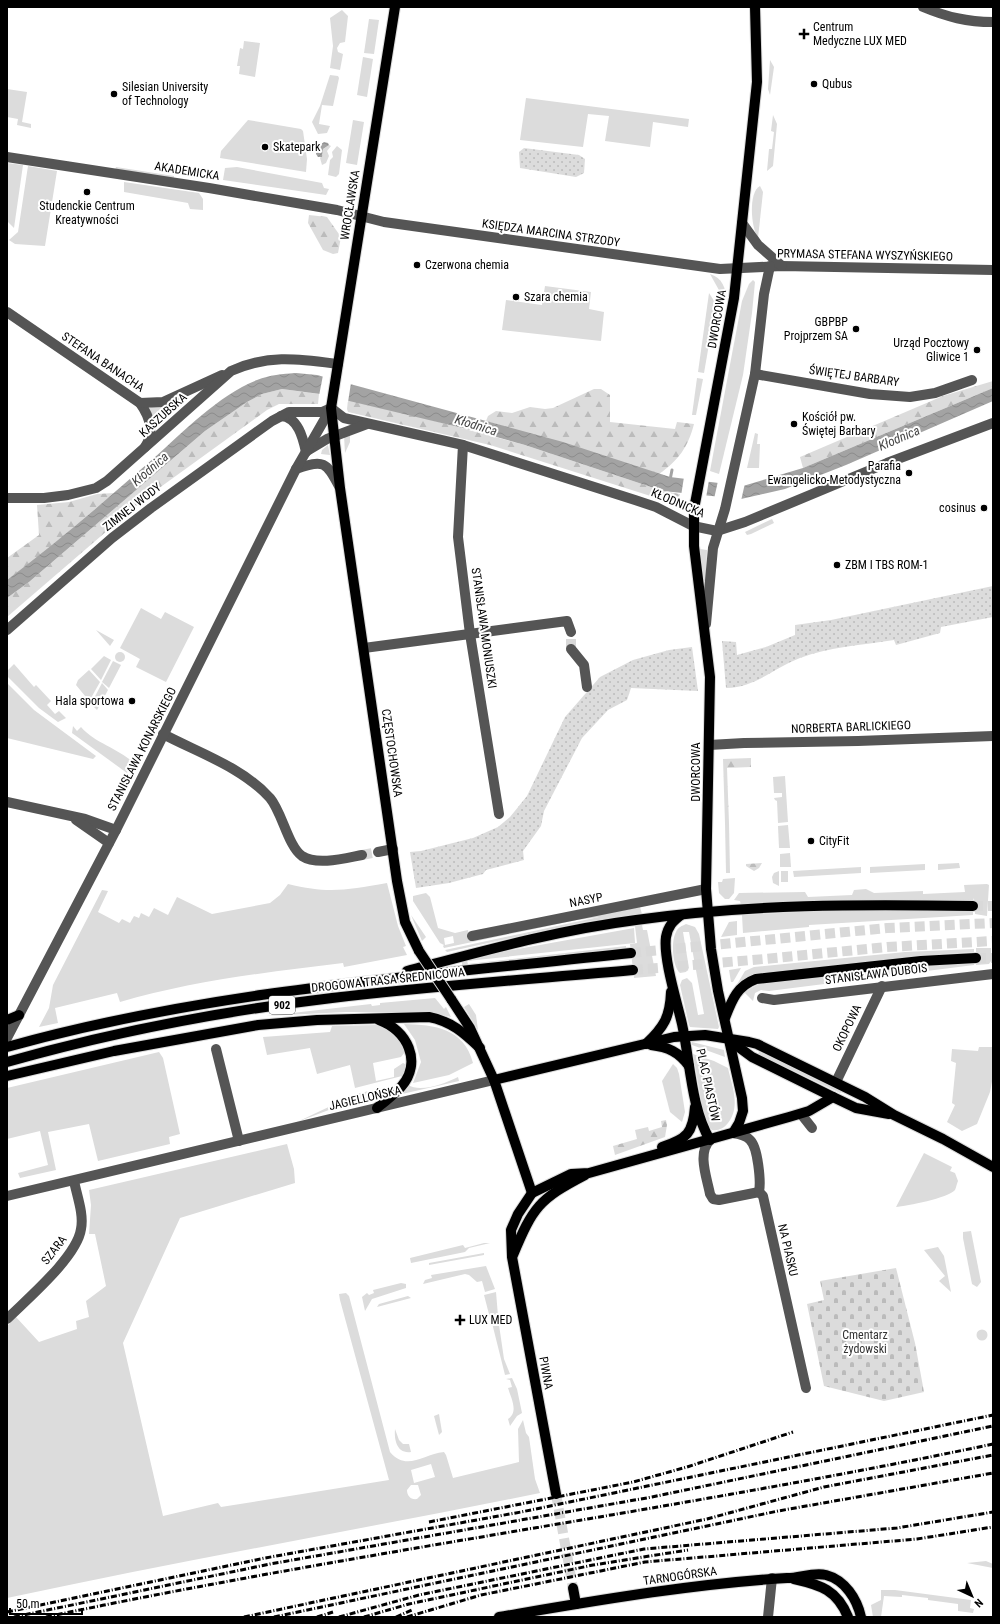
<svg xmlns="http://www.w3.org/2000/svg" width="1000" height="1624" font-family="'Roboto Condensed',sans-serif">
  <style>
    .green { fill: #dcdcdc; fill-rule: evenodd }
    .forest { fill: url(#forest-firs) }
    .cemetery { fill: url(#cemetery-stones) }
    .park { fill: url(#park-dots) }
    .water { fill: url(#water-waves) }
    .pier { fill: #fff }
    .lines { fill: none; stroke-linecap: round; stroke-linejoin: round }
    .stream { stroke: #a3a3a3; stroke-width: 3 }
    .minor-tunnel { stroke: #d9d9d9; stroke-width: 10; stroke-dasharray: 10 5; stroke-linecap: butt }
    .major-tunnel { stroke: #d9d9d9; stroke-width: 10; stroke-dasharray: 10 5; stroke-linecap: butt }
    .major-casing { stroke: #dbdbdb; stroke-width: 12 }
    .minor { stroke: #555; stroke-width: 10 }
    .major { stroke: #000; stroke-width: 10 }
    .rail { stroke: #000; stroke-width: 3; stroke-dasharray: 6 2 1 2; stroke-linecap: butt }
    .major-bridge-casing { stroke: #dbdbdb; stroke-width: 12; stroke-linecap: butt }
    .major-bridge { stroke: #000; stroke-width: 10 }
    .poi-dot { fill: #000; stroke: #fff; stroke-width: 1.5 }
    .labels { text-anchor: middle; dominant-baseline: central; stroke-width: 4; stroke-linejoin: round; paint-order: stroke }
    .shield { fill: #fff; stroke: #4c4c4c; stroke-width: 1 }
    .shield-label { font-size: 11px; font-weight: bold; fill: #000 }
    .poi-label { font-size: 12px; fill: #000; stroke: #fff; text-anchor: start }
    .street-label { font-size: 12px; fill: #000; stroke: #fff }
    .park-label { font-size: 12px; fill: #333; stroke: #fff }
    .water-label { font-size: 13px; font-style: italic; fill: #444; stroke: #fff }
  </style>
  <defs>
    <pattern id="forest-firs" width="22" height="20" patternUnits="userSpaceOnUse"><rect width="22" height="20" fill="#dcdcdc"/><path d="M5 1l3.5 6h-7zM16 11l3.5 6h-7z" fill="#bbb"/></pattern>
    <pattern id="cemetery-stones" width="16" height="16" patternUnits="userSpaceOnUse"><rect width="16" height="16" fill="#dcdcdc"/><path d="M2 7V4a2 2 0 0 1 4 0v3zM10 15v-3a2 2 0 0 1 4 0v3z" fill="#bbb"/></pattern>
    <pattern id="park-dots" width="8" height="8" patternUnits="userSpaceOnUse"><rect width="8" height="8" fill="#dcdcdc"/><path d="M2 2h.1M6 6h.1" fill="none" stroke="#bbb" stroke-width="1.8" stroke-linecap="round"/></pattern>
    <pattern id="water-waves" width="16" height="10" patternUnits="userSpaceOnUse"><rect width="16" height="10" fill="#a3a3a3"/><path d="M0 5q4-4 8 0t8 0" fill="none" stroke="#8b8b8b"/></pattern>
  </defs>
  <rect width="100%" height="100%" fill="#fff"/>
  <g class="green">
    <polygon points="342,10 348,16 345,42 340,43 337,48 338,52 343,54 340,70 330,68 333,46 330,18"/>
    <polygon points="369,19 379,20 374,54 364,53"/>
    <polygon points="244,41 260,43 255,77 239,74 240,66 237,66 240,48 243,49"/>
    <polygon points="363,57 373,59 367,97 357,95"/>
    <polygon points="770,60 774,67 770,95 768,89"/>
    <polygon points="330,75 338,76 339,78 333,106 322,105 319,124 330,126 327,133 318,134 312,122 320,106"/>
    <polygon points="7,89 27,92 22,122 31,124 31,128 17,125 18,119 7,117"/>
    <polygon points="526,98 689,119 688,127 653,122 650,147 605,141 609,116 588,114 583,147 520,140"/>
    <polygon points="773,115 777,124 773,166 767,171 769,149 772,149 774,132 771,131"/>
    <polygon points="248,120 301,129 303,131 307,159 306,172 220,158 221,151"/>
    <polygon points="353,120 364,122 357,165 346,163"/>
    <polygon points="329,145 331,146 327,151 329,156 326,163 322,165 320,158 323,154 322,150"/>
    <polygon points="337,146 342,150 339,174 336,177 328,175 330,160 333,157 332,152"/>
    <polygon points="7,163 23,165 14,228 7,221"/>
    <polygon points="28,166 57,171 45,246 15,244 9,240 18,232"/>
    <polygon points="116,167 174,176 174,178 115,170"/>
    <polygon points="237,167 322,183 324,188 329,189 326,195 223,180 225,168"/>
    <polygon points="124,182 199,193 203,199 203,210 190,209 188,203 124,192"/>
    <path d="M760,186L763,192L758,238C751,228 748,192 760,186Z"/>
    <path d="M710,274C722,278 727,288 725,301Z"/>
    <polygon points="753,280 755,282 752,313 743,375 719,474 710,471 742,301 749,284"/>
    <polygon points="545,286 591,292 589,309 604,312 601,341 502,330 506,300 542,305"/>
    <polygon points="709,293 716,304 704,373 698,372"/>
    <polygon points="697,378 703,379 696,415 692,415"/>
    <polygon points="172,403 174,404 174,407 155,422 153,422 149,409 151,407"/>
    <polygon points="350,433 350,442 345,453 344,436"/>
    <polygon points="755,433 758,434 757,444 760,444 759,468 747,468"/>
    <polygon points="328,445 330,455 321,454 322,450"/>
    <polygon points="772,519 774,523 751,534 747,535 745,532"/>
    <polygon points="700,549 707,550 706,581 703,581"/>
    <polygon points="141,608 161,619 165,612 194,627 166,682 136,667 140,659 120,648"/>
    <polygon points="96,630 114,640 110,646"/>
    <circle cx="120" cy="657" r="5"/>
    <polygon points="104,656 111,660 101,680 91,669"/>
    <polygon points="113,661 121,665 109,688 102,682"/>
    <polygon points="14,664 34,687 36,685 51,701 47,705 55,714 59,711 66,718 58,722 39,708 7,676 7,671"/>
    <polygon points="89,670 100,682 91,698 90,702 76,685 78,680"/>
    <polygon points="7,683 34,710 96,756 93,759 7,738"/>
    <polygon points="102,683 108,690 97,710 91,704"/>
    <path d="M73,726L77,731L81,727C95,743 117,748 133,762L127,773L72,733Z"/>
    <polygon points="785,776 788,822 778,823 777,801 775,800 774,798 782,797 782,793 774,793 773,777"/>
    <polygon points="725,823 729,823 730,873 726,873"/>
    <polygon points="788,825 790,848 779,848 778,826"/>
    <polygon points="790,853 791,867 780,867 780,854"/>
    <polygon points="959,863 960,868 938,870 938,864"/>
    <polygon points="925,864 925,870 870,873 870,867"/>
    <polygon points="861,867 861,873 794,877 793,871"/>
    <polygon points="779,871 779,886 773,883 772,877 774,873"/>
    <rect x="781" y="871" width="7" height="11"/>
    <polygon points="735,878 734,893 729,899 725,899 719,893 718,882 722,882 723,879"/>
    <path d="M387,883L398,926L406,946L403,947L407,955L344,967L343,963C268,972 192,981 120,1002L117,993L55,1008L58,1023L39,1027L49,1008L53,985L102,890L108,891L98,912L119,923L122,919L130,923L134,916L139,918L141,913L149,917L154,908L168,915L177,897L212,914L270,903L280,895L288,884C328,894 347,890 387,883Z"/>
    <polygon points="987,884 989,885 987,916 975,914 974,898 973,901 855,900 741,905 740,901 734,900 739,893 805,892 808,897 852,895 854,890 866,889 874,893 923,891 923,894 965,892 964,885"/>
    <path d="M426,893L430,897L438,928L455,933L468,930L470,940L640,907L642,914L584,922L447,952L445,950L599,917L577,920L444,948L443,946L444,945L440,943L413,901V896ZM453,936L454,943L445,945L444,938Z"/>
    <polygon points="854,909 973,911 973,915 809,925 809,927 743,933 742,915"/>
    <polygon points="411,915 426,937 422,941"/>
    <polygon points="737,921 737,935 721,937 729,922"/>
    <path d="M686,924L695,927L699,934L719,1027L718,1029L690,1027L689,1025L680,985L682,980L687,978L692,983L698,1015L704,1014L689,932H683L689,968L686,972L680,973C672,966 671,941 676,932C678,927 682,926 686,924Z"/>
    <polygon points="642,925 643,930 647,930 656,976 634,978 630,944 637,943 635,926"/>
    <polygon points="634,928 635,943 467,961 468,964 626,946 626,948 462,966 462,959"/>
    <polygon points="976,948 991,948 991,961 989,964 976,965"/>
    <polygon points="974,949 974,952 944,954 745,979 736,986 745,971 754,967 905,952"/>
    <polygon points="974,961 974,965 769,991 761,990 755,993 753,1001 744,992 759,984 921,964"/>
    <polygon points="741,968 733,982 731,982 729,970"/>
    <polygon points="435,998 444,1009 446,1007 451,1017 431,1012 346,1012 266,1016 371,1004 372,1006 380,1005 380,1003"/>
    <polygon points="469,1004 476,1015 478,1030 464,1007"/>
    <path d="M404,1024C435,1025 464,1028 473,1063L449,1075L413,1083L421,1062L415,1040Z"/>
    <path d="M376,1025C390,1028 402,1038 405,1052L401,1057L373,1063L376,1081L394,1077V1069L403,1063L407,1065L402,1076L355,1088L350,1065L317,1074L310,1048L267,1055L263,1037L330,1032L332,1026Z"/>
    <polygon points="692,1042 724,1050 725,1057 692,1045"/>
    <polygon points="979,1047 993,1047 993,1076 990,1092 977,1124 962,1131 947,1122 955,1105 952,1103 956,1063 951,1061 952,1049 978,1051"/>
    <polygon points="760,1050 843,1091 842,1092 840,1093 758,1054"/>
    <polygon points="159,1052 163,1058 180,1134 169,1137 170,1144 98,1161 89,1124 48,1132 56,1170 20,1178 18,1173 48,1165 40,1131 7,1139 7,1088"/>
    <path d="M693,1054L714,1061L728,1068C732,1086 741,1107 728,1123C724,1128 719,1131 712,1130L705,1123Z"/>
    <polygon points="673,1064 677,1068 679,1074 685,1112 682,1122 670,1112 662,1081"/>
    <path d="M458,1077L459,1081L402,1094L408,1085C421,1093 446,1083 458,1077Z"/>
    <polygon points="399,1084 385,1094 350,1102 297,1122 356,1094"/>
    <path d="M287,1144L294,1169L295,1183L180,1218L123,1343L163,1516L218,1503L221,1507L389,1480L340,1300L339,1294L346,1293L349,1296L390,1452C407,1472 423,1454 444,1452L446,1455L453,1478L519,1462L518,1429L523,1420L526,1433L529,1437L535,1479L540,1493C362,1529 184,1560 7,1598V1326L16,1317L39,1342L77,1329L76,1321L89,1317L86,1301L106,1286L95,1234H89L91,1205L89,1190ZM431,1464L435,1477L414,1483L411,1470ZM411,1485H418L421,1495L417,1499C411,1500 407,1496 407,1490Z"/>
    <path d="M924,1153L952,1167L950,1171L955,1173L958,1181C957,1183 956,1188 955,1190C948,1198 907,1206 896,1207Z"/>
    <polygon points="971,1231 981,1282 977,1287 972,1284 963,1238 963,1232"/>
    <polygon points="484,1243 490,1243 469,1248 465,1252 411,1263 410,1258 463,1245 465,1248"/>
    <polygon points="938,1247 944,1256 951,1292 939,1281 945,1276 924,1250"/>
    <polygon points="484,1253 484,1255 429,1265 429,1263"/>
    <polygon points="486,1266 495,1289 485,1292 482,1281 477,1282 469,1275 465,1274 423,1284 425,1280 432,1278 431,1275"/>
    <polygon points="401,1283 406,1284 406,1288 372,1299 365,1311 362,1297 367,1293 369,1295 374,1293 373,1290"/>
    <polygon points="496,1292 498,1316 490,1318 484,1295"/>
    <polygon points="408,1296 411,1298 377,1307 379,1304"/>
    <polygon points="498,1318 504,1359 510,1374 505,1375 491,1319"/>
    <circle cx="982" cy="1335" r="5.5"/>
    <path d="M512,1378L517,1389L522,1413L517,1416L510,1426L508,1419C519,1412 511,1398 508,1388L512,1387L510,1380L506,1379Z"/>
    <polygon points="439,1414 442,1432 439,1435 434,1416"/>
    <path d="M395,1429L399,1440L403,1444H409L411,1452C397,1454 394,1440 395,1429Z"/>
    <polygon points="986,1561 993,1564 993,1568 967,1563"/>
    <polygon points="881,1590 895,1590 971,1600 970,1608 974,1609 973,1613 958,1611 958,1604 928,1600 928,1598 902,1595 902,1597 884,1596 881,1617 873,1617 871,1605 881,1600"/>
  </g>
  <g class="forest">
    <polygon points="309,215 327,217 341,237 338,253 333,254 323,250 308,223"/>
    <polygon points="993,381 993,388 803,468 800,457 943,396"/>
    <polygon points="282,389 319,394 318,404 279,404 267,410 144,499 7,617 7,598 29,582 205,431 247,402 262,394"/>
    <path d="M594,389H601L610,395V422L675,429L677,422L694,424C688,447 679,460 659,474L486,421L488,416L496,411L512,413L530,407L545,409L553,408Z"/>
    <polygon points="348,400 420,417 525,445 663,491 680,494 676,507 660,499 490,445 348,412 347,409"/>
    <polygon points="114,493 41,555 7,580 7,558 39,535 37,505 69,502 97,494"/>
    <polygon points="751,758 751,767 727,768 729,823 725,823 723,759"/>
    <polygon points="762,863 759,868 754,871 746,866 746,864"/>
    <polygon points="666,1120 667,1125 665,1137 615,1155 613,1146 637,1139 635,1130 648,1127 649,1131 662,1127 661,1121"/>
  </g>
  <polygon class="cemetery" points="896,1268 915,1343 924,1392 884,1401 824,1386 807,1304 824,1300 820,1281"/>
  <g class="park">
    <polygon points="524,148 579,155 585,159 584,173 576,177 520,168 519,152"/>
    <path d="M993,586V617L941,627L940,633L896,645L894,640C862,645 829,647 800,658C773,668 757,687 726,688L722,641L736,642L737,655L766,647L795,635V625L831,620Z"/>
    <polygon points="692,647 698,691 631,688 627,700 608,710 582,738 544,811 541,826 523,851 524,860 486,870 483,874 449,883 416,888 410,852 421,851 473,838 498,827 510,817 527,796 565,717 600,677 633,660 669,650"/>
  </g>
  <g class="water">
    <polygon points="324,142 328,143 329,145 323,149 322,157 318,157 316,154 316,148"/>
    <path d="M296,373L317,375L563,442L670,477L743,486L803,468L993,388V401L846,465L785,489L741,499L663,491L525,445L475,431L320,394L282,389L262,394L247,402L205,431L29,582L7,598V580C58,542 106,500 154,458C184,431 219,395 257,380C270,375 282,374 296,373Z"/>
  </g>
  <g class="pier">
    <polygon points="323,375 351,383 348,402 319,396"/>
    <polygon points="684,477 709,480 706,498 681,496"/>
    <polygon points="718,481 745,483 741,501 714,499"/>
  </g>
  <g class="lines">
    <polyline class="stream" points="670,480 672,470"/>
    <g class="minor-tunnel">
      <polyline points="571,649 571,632"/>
      <polyline points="362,855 378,852"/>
    </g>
    <g class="major-tunnel">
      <polyline points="973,906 993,906"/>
      <polyline points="631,953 887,928 993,923"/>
      <polyline points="976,958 993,958"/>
      <polyline points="633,970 764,959 887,947 993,941"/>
      <polyline points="556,1494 573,1588"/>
    </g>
    <g class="major-casing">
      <g id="major">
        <polyline points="395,7 331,408 340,488 397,881 405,922 419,951"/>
        <path d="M681,915C673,921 668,926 666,937C663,958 677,1002 682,1024C690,1060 691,1109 710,1140"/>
        <path d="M407,971C483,951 558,930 636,920C748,904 861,904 973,906"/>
        <polyline points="451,999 470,1028 494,1080 532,1193"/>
        <path d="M725,1018C732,1000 737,986 756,979L921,961L976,958"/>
        <polyline points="7,1020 19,1015"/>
        <polyline points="729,1040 752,1057 833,1097 856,1108 889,1114"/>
        <path d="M646,1044C664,1027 670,1017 671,992"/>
        <path d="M651,1045C668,1047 679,1052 689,1066"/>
        <path d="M7,1047C211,990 422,976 631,953"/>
        <path d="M7,1062C113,1032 222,1011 332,998C432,986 532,979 633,970"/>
        <path d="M7,1076L114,1051L258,1025L317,1020L429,1017C451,1021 464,1033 480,1048"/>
        <polyline points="494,1080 674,1037 705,1035 749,1042 757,1044 865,1097 894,1115 943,1139 993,1167"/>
        <path d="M377,1108C385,1101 394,1095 401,1087C423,1062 407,1030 379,1020"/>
        <polyline points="733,1133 739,1123 743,1111 742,1098 718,991 711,949 706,889 710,677 694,546 694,509 734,298 757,82 755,7"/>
        <path d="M662,1147C687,1139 693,1133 695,1107"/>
        <path d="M513,1255C533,1207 539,1199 585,1175"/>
        <polyline points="556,1494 512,1257 511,1230 518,1214 532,1193 571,1174 589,1173 789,1117 809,1111 833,1097"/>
        <path d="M794,1579C821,1585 837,1590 848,1617"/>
        <polyline points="573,1588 576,1604"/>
        <path d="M499,1617C594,1601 690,1584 787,1578C800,1578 813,1572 826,1575C845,1580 857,1599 861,1617"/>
      </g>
    </g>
    <g class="minor">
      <path d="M923,7C947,17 967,22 993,22"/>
      <polyline points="7,157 209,188 337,210 384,222 720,269 782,266 993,270"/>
      <polyline points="742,223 758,245 782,266"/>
      <path d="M7,312L140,403C150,417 155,432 145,447"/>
      <polyline points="755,374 870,394 910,397 935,393 972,380"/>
      <polyline points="140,403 163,402 222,375"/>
      <polyline points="331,408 344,418 463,445 635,500 656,507 693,526 717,531 745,522 887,463 993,423"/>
      <path d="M281,416C298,417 303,438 306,452"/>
      <polyline points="463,445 458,537 470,634 499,814"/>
      <polyline points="307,451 327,439 367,424"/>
      <path d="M296,469C324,459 326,462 339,486"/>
      <path d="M7,498H44L68,495L96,488L107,481L231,371C268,354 299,359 338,364"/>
      <polyline points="706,624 713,548 725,509 755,374 764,294 770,266"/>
      <polyline points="7,630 112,538 151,508 272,421 289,412 322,412 331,408"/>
      <polyline points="364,648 567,621 571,632"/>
      <polyline points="571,649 584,665 587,687"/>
      <path d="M163,734C199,753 242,767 270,798C282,812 288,846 302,856C317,866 346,858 362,855"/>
      <polyline points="709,745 744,743 858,741 993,736"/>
      <polyline points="7,802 85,819 116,830"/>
      <polyline points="76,820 109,843"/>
      <polyline points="378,852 393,849"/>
      <polyline points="472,936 706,889"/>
      <polyline points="762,998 774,1000 993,974"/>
      <polyline points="7,1038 116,830 296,469 331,408"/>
      <polyline points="216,1049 239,1141"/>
      <polyline points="836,1082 882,986"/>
      <polyline points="801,1114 812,1128"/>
      <path d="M733,1133C739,1134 746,1135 750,1140C758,1147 761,1182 759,1192"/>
      <path d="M710,1140C697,1153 707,1178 710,1194L713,1199L719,1200L759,1192"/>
      <polyline points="759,1192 763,1196 806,1388"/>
      <polyline points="7,1196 494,1080"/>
      <path d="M7,1319C27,1299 77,1257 81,1229C84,1214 77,1196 74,1181"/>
      <polyline points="768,1617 772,1578"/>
    </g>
    <use href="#major" class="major"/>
    <g class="rail">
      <polyline points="429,1522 633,1482 687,1467 793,1432"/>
      <polyline points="7,1612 265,1558 521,1512 993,1415"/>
      <polyline points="14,1617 270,1564 652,1497 993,1426"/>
      <path d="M46,1617C360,1551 679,1510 993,1444"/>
      <polyline points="244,1617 707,1519 824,1487 993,1455"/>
      <polyline points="274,1617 778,1511 993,1473"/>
      <polyline points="317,1617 333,1612"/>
      <polyline points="339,1617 419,1595 644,1549 897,1528 993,1512"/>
      <polyline points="364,1617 409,1604 593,1565 688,1550"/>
      <polyline points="396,1617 412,1610"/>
      <polyline points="407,1617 481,1595 645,1562 917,1539 993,1527"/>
    </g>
    <g class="major-bridge-casing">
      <polyline id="major-bridge" points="419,951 451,999"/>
    </g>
    <use href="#major-bridge" class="major-bridge"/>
  </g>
  <g class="poi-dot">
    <path d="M802 28h4v4h4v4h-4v4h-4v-4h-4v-4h4z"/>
    <circle cx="814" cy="84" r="4"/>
    <circle cx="114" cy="94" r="4"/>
    <circle cx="265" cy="147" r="4"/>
    <circle cx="87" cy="192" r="4"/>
    <circle cx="417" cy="265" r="4"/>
    <circle cx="516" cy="297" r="4"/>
    <circle cx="856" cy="329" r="4"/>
    <circle cx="977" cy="350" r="4"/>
    <circle cx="794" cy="424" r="4"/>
    <circle cx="909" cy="473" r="4"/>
    <circle cx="984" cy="508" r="4"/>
    <circle cx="837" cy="565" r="4"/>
    <circle cx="132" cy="701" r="4"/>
    <circle cx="811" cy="841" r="4"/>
    <path d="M458 1314h4v4h4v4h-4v4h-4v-4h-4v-4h4z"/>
  </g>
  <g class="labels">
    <rect class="shield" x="269" y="996" width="26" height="18" rx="3"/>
    <g class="shield-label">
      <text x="282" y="1005">902</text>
    </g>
    <g class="poi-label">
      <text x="813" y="27">Centrum<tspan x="813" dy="14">Medyczne LUX MED</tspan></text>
      <text x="822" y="84">Qubus</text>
      <text x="122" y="87">Silesian University<tspan x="122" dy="14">of Technology</tspan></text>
      <text x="273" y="147">Skatepark</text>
      <text x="87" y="206" text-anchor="middle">Studenckie Centrum<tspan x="87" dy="14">Kreatywności</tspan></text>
      <text x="425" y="265">Czerwona chemia</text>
      <text x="524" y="297">Szara chemia</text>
      <text x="848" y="322" text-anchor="end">GBPBP<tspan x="848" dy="14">Projprzem SA</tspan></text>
      <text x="969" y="343" text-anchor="end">Urząd Pocztowy<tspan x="969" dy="14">Gliwice 1</tspan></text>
      <text x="802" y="417">Kościół pw.<tspan x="802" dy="14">Świętej Barbary</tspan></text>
      <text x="901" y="466" text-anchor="end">Parafia<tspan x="901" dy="14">Ewangelicko-Metodystyczna</tspan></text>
      <text x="976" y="508" text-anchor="end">cosinus</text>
      <text x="845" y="565">ZBM I TBS ROM-1</text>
      <text x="124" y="701" text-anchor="end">Hala sportowa</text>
      <text x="819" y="841">CityFit</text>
      <text x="469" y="1320">LUX MED</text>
    </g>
    <g class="street-label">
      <text transform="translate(187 171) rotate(9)">AKADEMICKA</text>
      <text transform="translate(350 205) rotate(-81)">WROCŁAWSKA</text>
      <text transform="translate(551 233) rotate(8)">KSIĘDZA MARCINA STRZODY</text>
      <text transform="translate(865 255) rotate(1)">PRYMASA STEFANA WYSZYŃSKIEGO</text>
      <text transform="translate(717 319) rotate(-80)">DWORCOWA</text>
      <text transform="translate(103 362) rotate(34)">STEFANA BANACHA</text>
      <text transform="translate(854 376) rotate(8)">ŚWIĘTEJ BARBARY</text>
      <text transform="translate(163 415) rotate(-42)">KASZUBSKA</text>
      <text transform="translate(678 503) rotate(23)">KŁODNICKA</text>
      <text transform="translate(132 507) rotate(-38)">ZIMNEJ WODY</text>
      <text transform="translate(484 628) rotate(82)">STANISŁAWA MONIUSZKI</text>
      <text transform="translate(851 727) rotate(-2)">NORBERTA BARLICKIEGO</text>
      <text transform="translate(142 749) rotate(-63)">STANISŁAWA KONARSKIEGO</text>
      <text transform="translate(392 753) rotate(82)">CZĘSTOCHOWSKA</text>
      <text transform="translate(696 772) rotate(-90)">DWORCOWA</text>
      <text transform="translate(586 900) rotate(-11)">NASYP</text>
      <text transform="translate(876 974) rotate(-7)">STANISŁAWA DUBOIS</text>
      <text transform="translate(388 980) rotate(-6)">DROGOWA TRASA ŚREDNICOWA</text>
      <text transform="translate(847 1028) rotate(-64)">OKOPOWA</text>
      <text transform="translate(708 1085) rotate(78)">PLAC PIASTÓW</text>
      <text transform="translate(365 1098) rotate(-13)">JAGIELLOŃSKA</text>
      <text transform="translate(54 1250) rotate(-52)">SZARA</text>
      <text transform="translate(788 1250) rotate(77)">NA PIASKU</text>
      <text transform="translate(546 1373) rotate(80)">PIWNA</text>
      <text transform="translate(680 1576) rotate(-8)">TARNOGÓRSKA</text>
    </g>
    <g class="park-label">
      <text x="865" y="1335">Cmentarz<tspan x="865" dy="14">żydowski</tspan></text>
    </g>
    <g class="water-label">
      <text transform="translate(476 425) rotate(17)">Kłodnica</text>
      <text transform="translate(899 438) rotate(-23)">Kłodnica</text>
      <text transform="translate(150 469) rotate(-41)">Kłodnica</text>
    </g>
  </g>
  <rect width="1000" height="1624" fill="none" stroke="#000000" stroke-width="16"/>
  <g transform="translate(972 1596) rotate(136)" stroke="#ffffff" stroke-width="3" paint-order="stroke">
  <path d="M0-3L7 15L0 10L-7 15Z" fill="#000000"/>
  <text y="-6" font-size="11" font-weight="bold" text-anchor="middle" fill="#000000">N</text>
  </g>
  <path d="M10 1608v6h72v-6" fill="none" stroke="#000000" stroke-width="2"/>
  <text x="16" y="1608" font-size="12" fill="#000000" stroke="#ffffff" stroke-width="3" paint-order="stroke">50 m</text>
</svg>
